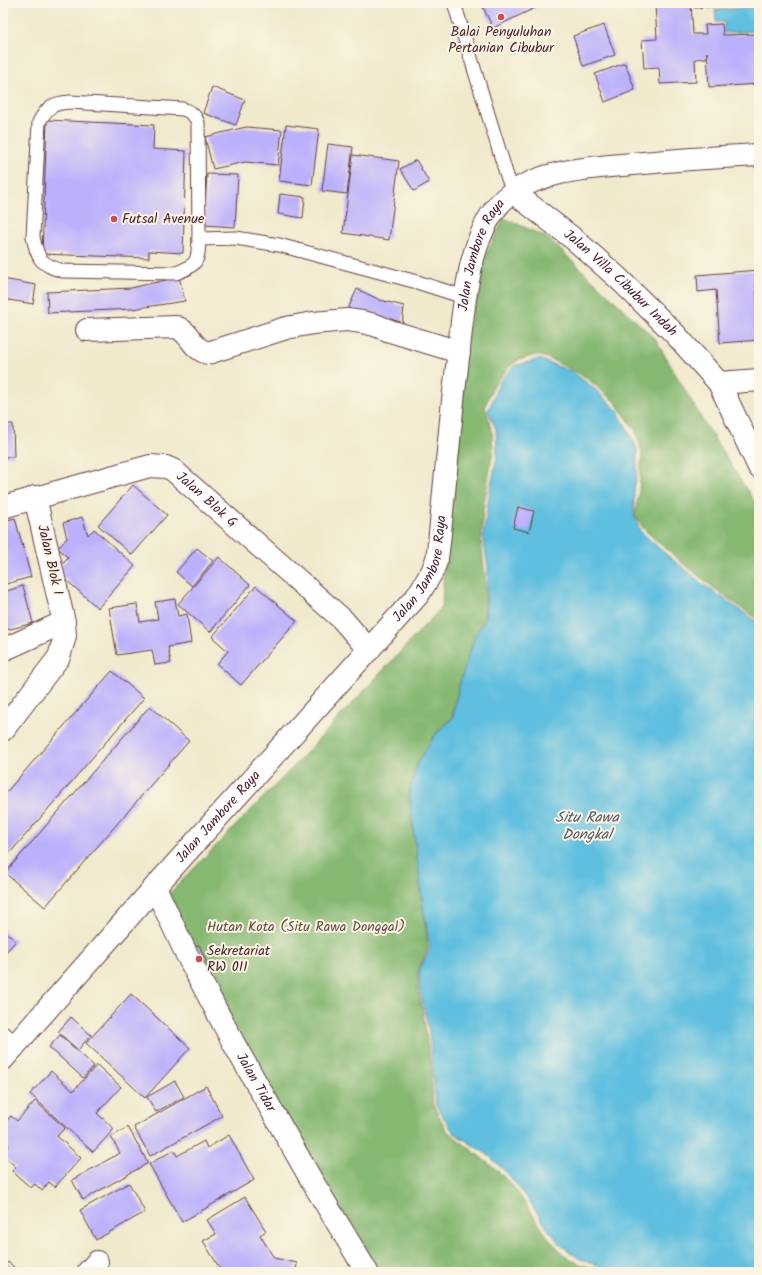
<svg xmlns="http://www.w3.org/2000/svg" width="762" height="1275" font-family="Kalam,sans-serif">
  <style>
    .forest { fill: #86b872; stroke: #686c4e }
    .water { fill: #61bfdf; stroke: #566f85 }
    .building { fill: #bbb0fc }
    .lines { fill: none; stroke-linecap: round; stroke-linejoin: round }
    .lane-casing { stroke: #633d43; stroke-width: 15 }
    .street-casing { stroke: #633d43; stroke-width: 24 }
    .secondary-casing { stroke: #633d43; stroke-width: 24 }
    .lane { stroke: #fff; stroke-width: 13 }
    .street { stroke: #fff; stroke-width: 22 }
    .secondary { stroke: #fff; stroke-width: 22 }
    .poi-dot { fill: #d1495b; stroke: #fcf5e5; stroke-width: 1.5 }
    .labels { text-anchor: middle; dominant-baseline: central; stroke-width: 4; stroke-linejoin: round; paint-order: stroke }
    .poi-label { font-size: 14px; fill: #4a1f2b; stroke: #fcf5e5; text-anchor: start }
    .street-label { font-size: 14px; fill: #4a1f2b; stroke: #fcf5e5 }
    .park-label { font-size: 14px; fill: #624d41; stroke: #fcf5e5 }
    .water-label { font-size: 15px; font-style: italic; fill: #52576a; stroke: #fcf5e5 }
  </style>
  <rect width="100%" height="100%" fill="#fcf5e5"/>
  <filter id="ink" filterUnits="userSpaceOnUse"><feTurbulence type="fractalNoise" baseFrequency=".025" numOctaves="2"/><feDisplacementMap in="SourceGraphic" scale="8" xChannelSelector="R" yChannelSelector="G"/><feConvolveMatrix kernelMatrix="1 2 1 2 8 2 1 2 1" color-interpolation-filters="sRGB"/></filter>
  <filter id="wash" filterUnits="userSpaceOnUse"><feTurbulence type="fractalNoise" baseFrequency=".012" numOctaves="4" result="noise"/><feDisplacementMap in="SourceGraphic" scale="16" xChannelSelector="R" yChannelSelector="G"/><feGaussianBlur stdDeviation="0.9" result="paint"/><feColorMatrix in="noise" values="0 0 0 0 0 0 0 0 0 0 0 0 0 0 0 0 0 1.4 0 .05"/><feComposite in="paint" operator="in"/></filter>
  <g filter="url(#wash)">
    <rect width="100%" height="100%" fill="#f0e9cc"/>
    <polygon class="forest" points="504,218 548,238 655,339 703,421 759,509 759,620 726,597 685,565 648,533 641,525 635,515 639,492 642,452 635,429 614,401 584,376 548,358 536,355 518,360 509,367 494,385 485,406 492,431 493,451 483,511 481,539 485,578 485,620 475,636 463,673 455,703 452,718 435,734 417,765 409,793 428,947 418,972 418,989 423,1013 431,1068 433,1105 447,1131 497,1170 516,1190 547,1236 563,1254 579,1264 594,1268 604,1272 366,1272 310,1189 168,895 295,765 442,607 451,422 481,265"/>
    <g class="water">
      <polygon points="759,7 759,31 724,33 724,22 716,22 715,10"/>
      <polygon points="539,359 573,372 597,391 618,411 637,448 637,472 634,490 634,515 640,531 661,550 704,585 759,623 759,1272 617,1272 580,1259 562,1246 547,1228 532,1205 508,1174 488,1155 454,1133 436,1106 429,1031 420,990 419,972 430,947 423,906 409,793 417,765 435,735 453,718 455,703 463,673 475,636 485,620 488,568 483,536 490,489 497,457 496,429 488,411 500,381 514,366"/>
    </g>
    <g id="blocks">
      <g class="building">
        <polygon points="481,3 535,3 537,7 493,28"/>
        <polygon points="655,3 691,3 693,34 706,34 705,25 722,24 723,35 759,34 759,84 709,87 707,52 706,58 695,59 696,82 660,84 659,67 644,68 642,40 657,39"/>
        <polygon points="694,3 723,3 723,6 695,8"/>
        <polygon points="604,25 615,55 583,66 573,36"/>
        <polygon points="625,63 635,90 605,102 595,74"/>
        <polygon points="212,87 245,100 236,125 203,113"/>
        <polygon points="47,120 154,125 153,149 186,151 183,253 149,251 149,258 42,254"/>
        <polygon points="286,125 319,129 312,185 279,181"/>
        <polygon points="246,127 282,130 278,165 245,162 213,169 205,137"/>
        <polygon points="328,144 353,147 347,194 322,191"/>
        <polygon points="353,155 399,161 389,240 343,233"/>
        <polygon points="416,160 429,182 414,191 400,169"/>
        <polygon points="207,174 238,175 235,227 204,225"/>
        <polygon points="280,194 305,197 303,218 278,214"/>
        <polygon points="759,270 759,286 756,286 759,340 720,343 716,290 698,292 697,275"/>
        <polygon points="179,277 185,301 132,309 48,313 47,292 131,288"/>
        <polygon points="3,279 36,285 33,304 3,299"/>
        <polygon points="357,289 380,300 404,306 402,327 348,309"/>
        <polygon points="3,424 13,424 14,457 3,457"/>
        <polygon points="133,485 167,515 132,555 98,525"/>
        <polygon points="518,507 534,511 529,532 513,528"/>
        <polygon points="82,517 88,535 94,529 135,566 98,608 56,571 68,558 58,548 67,538 63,523"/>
        <polygon points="15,518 31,577 3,585 3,521"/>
        <polygon points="197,548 213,561 192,586 176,572"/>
        <polygon points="219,557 250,585 210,632 178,604"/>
        <polygon points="23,586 33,623 3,631 3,592"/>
        <polygon points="256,586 297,621 241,685 217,664 228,651 212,637"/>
        <polygon points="175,599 178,616 187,614 191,643 168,647 171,663 155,665 152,650 117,655 109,608 137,604 140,622 158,619 155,602"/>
        <polygon points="112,671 144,698 3,861 3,796"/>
        <polygon points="150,706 189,741 45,907 5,873"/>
        <polygon points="3,930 16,941 3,955"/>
        <polygon points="199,945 209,968 198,973 188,950"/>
        <polygon points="131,994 190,1048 145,1098 86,1043"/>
        <polygon points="71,1017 91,1035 78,1050 58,1032"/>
        <polygon points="60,1035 94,1066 83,1078 49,1047"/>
        <polygon points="97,1065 121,1087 97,1113 114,1129 93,1152 30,1094 51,1071 73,1091"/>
        <polygon points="175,1081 184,1097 156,1112 147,1097"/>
        <polygon points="206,1086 222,1116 150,1156 134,1127"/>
        <polygon points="35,1101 65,1128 57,1136 81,1158 55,1187 49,1182 42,1191 35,1184 31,1188 12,1171 16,1167 3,1155 3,1152 9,1145 3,1140 6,1137 3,1134 3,1125 11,1116 17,1121"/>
        <polygon points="128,1127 148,1163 83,1200 72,1180 120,1153 111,1137"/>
        <polygon points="229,1135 254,1180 182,1222 149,1164 174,1150 177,1156 204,1141 207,1148"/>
        <polygon points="129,1183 145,1212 96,1240 80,1210"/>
        <polygon points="245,1197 266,1231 260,1235 274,1258 297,1263 296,1272 222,1272 203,1241 216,1234 207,1220"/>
        <polygon points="8,1262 20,1272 3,1272 3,1268"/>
      </g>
    </g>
  </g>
  <g filter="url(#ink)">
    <use href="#blocks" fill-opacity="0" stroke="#633d43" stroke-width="1"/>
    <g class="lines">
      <g class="lane-casing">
        <g id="lane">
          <polyline points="454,3 507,176 513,192"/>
          <path d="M70,102L183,109C191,112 195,115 198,123L199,239C198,261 198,265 176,273L63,271C41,264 38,261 33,237L39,122C47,107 53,103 70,102Z"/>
          <polyline points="199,239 236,238 279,245 417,282 464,297"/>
        </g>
      </g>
      <g class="street-casing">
        <g id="street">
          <path id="s1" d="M513,192L575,240L618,278L675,334L719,383L759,467"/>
          <path d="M87,330L176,327C191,332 191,349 208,353L286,328L313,323L347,320L362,322L375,325L390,331L459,352"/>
          <polyline points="719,383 759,380"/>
          <path id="s2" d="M3,507L150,466L166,467L173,470L342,619L369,650"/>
          <polyline points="3,650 64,622"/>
          <polyline points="3,730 59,657 65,636 64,622 35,497"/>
          <path id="s3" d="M155,887L186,953L234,1044L312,1181L367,1272"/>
          <polyline points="3,1038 14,1047"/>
          <polyline points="88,1272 97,1262"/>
        </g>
      </g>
      <g class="secondary-casing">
        <g id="secondary">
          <path id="s4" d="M3,1059L155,887L418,595L432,572L437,559L439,543C443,499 448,455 452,410C454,390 457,369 459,349C464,302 470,220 513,192C547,169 593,168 632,164C674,160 717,157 759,155"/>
        </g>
      </g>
      <use href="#lane" class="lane"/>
      <use href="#street" class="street"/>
      <use href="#secondary" class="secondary"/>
    </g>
  </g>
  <g class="poi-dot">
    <circle cx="501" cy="17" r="4"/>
    <circle cx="114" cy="219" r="4"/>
    <circle cx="199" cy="959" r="4"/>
  </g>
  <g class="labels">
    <g class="poi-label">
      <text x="501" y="32" text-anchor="middle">Balai Penyuluhan<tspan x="501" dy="16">Pertanian Cibubur</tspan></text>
      <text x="122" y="219">Futsal Avenue</text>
      <text x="207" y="951">Sekretariat<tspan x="207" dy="16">RW 011</tspan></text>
    </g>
    <g class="street-label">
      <text stroke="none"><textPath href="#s4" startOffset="972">Jalan Jambore Raya</textPath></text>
      <text stroke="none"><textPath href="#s1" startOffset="141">Jalan Villa Cibubur Indah</textPath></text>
      <text stroke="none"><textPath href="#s2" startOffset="221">Jalan Blok G</textPath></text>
      <text transform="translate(50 560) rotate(77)">Jalan Blok I</text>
      <text stroke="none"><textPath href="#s4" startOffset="648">Jalan Jambore Raya</textPath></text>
      <text stroke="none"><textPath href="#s4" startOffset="324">Jalan Jambore Raya</textPath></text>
      <text stroke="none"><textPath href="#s3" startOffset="220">Jalan Tidar</textPath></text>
    </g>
    <g class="park-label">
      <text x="306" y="927">Hutan Kota (Situ Rawa Donggal)</text>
    </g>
    <g class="water-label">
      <text x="587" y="818">Situ Rawa<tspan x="587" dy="17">Dongkal</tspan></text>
    </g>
  </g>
  <rect width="762" height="1275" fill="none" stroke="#fcf5e5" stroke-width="16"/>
</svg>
